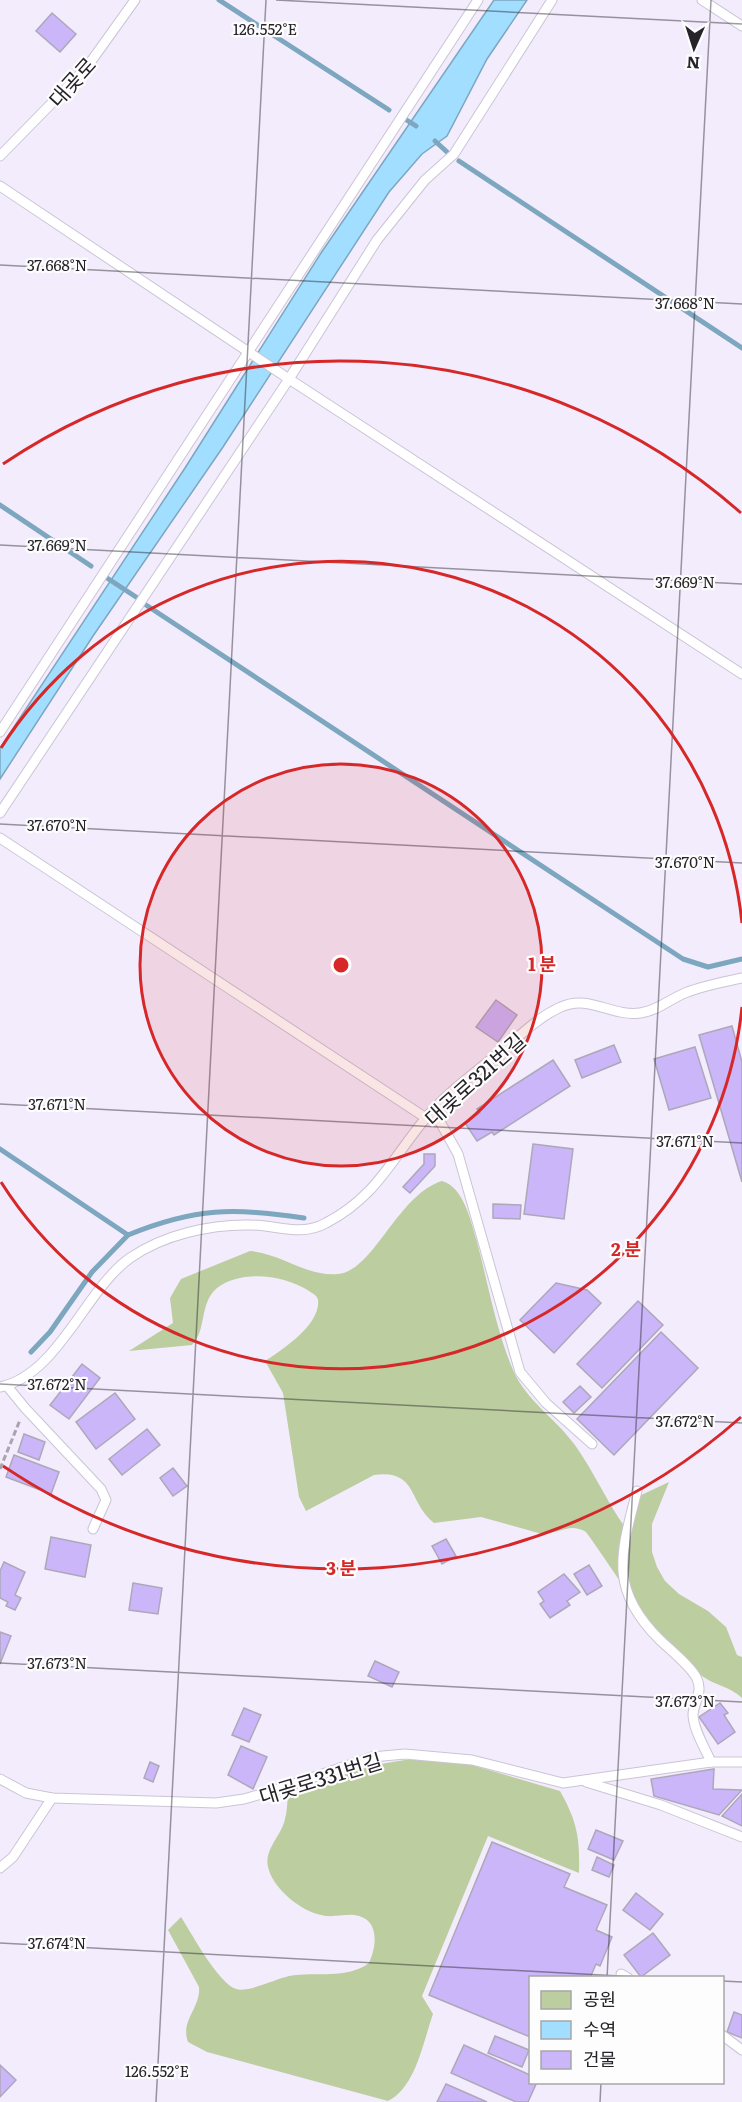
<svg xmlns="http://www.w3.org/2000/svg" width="742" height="2102" font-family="Literata,'Noto Sans KR',serif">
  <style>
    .green { fill: #bccda0 }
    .water { fill: #a2deff; stroke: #7da6bf; stroke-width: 1.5 }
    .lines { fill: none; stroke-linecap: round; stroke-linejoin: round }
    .stream { stroke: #7da6bf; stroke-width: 5 }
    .building { fill: #cab6f9; stroke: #ada8b9; stroke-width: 1.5 }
    .service-casing { stroke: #cbc4d5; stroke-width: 11 }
    .path { stroke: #aaa4b2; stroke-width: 3; stroke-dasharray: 6 3; stroke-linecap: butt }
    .service { stroke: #fff; stroke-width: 9 }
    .ticks { fill: none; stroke: #262329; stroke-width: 1.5; stroke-opacity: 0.45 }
    .ring { fill: none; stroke: #d62828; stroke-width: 3 }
    .labels { text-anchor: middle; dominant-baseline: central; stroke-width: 4.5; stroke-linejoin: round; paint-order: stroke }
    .street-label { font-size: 21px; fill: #262329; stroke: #fdfdfd }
    .ticks-label { font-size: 15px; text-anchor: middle; fill: #262329; stroke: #fdfdfd; stroke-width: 4.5; stroke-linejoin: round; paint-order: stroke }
    .centre { fill: #d62828; stroke: #fdfdfd; stroke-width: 3 }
    .ring-label { font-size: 18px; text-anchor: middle; font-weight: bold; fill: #d62828; stroke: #fdfdfd; stroke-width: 4.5; stroke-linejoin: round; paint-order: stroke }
  </style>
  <rect width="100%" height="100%" fill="#f3ecfd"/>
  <g class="green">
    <path d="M442,1181C464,1187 471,1222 477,1242C488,1283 496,1330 513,1370C526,1401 558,1420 577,1448C595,1474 608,1504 627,1530L635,1498L669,1482L652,1524V1552L657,1567L665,1581L679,1594L708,1611L726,1627L737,1655L742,1657V1698C731,1687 714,1685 702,1676C659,1645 617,1575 586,1532C569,1522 560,1534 542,1534L481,1517L434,1523C408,1503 418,1469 374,1475L306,1511L299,1497L283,1393L265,1361C282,1350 321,1324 318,1300C317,1295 313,1294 309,1291C285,1275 241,1269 217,1288C199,1303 207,1330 192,1345L129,1351L173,1323L170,1298L181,1279L250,1251C281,1253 306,1277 338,1274C374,1271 397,1195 442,1181Z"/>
    <path d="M417,1759L468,1764L560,1791C577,1821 580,1838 579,1873L488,1836L422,1996L433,2014C423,2042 416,2087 388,2101L207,2052L188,2042C180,2020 201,2008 199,1987L168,1930L181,1917C192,1934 218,1983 236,1989C247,1993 276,1979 289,1976C316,1971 346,1980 369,1963C377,1946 380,1918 354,1915C343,1914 332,1918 321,1915C301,1911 273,1889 268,1867C264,1849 282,1835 285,1819C287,1812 287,1804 288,1796C331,1779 370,1762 417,1759Z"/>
  </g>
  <polygon class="water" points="494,0 527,0 487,59 447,136 422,154 389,192 223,447 93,636 0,779 0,748 185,468 321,253"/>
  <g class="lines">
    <g class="stream">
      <polyline points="219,0 389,110"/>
      <polyline points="405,119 416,126"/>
      <polyline points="435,141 447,152"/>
      <polyline points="459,161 742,348"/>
      <polyline points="0,505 91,566"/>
      <polyline points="107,578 136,597"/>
      <polyline points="146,605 683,959 708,967 742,959"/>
      <path d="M0,1149L128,1235C197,1207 232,1208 304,1218"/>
      <polyline points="31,1352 50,1332 92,1272 128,1235"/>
    </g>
  </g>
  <g class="building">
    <polygon points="52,13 76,34 60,52 36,31"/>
    <polygon points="496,1000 517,1015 498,1042 476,1027"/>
    <polygon points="732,1026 742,1062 742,1182 699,1035"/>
    <polygon points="614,1045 621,1062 582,1078 575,1060"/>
    <polygon points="695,1047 711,1098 669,1110 654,1059"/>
    <polygon points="553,1060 570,1086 494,1135 492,1132 477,1141 465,1123 480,1113 477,1109"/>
    <polygon points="533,1144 573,1149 564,1219 524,1214"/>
    <polygon points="424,1154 435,1154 435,1166 410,1193 403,1187 424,1164"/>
    <polygon points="493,1204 521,1205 520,1219 493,1218"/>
    <polygon points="556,1283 587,1290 601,1303 554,1353 520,1320"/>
    <polygon points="638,1301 663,1325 602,1388 577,1364"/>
    <polygon points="661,1332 698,1368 614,1455 577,1419"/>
    <polygon points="82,1364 100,1378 69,1419 50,1405"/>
    <polygon points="580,1386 591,1397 574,1413 563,1402"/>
    <polygon points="115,1393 135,1419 96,1449 76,1422"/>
    <polygon points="147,1429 160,1445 122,1475 109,1459"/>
    <polygon points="24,1434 45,1442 39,1460 18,1452"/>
    <polygon points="14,1455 59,1472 51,1494 6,1477"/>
    <polygon points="173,1468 187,1486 173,1496 160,1478"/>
    <polygon points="51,1537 91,1545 85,1577 45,1569"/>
    <polygon points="446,1539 456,1556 442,1564 432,1546"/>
    <polygon points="4,1562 25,1572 15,1595 21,1598 15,1610 6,1606 8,1602 0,1598 0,1571"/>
    <polygon points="589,1565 602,1586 587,1595 574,1574"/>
    <polygon points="564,1574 580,1592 567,1601 570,1605 550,1618 540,1604 544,1601 538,1592"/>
    <polygon points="133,1583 162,1588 158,1614 129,1610"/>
    <polygon points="0,1632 11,1636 0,1664"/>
    <polygon points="375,1661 399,1672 392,1687 368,1676"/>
    <polygon points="720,1703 728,1713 724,1715 735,1732 718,1744 699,1717"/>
    <polygon points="244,1708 261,1715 249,1742 232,1735"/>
    <polygon points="241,1746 267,1757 253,1789 228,1775"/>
    <polygon points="150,1762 159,1766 153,1782 144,1778"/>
    <polygon points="714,1769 713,1789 742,1790 719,1815 654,1796 651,1779"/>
    <polygon points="742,1794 742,1826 722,1816"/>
    <polygon points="596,1830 623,1841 614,1860 588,1849"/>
    <polygon points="492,1842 570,1874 564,1887 607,1905 596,1930 612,1937 600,1966 596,1964 590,1978 530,1978 530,2037 429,1995"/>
    <polygon points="597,1857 614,1865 609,1877 592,1870"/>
    <polygon points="636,1893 663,1914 650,1930 623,1910"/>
    <polygon points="653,1933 670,1955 641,1977 624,1955"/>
    <polygon points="734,2012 742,2015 742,2038 727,2032"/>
    <polygon points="495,2036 529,2050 522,2067 488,2053"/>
    <polygon points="464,2045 530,2075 530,2082 537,2082 528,2102 516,2102 451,2073"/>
    <polygon points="0,2065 16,2080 0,2097"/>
    <polygon points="446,2084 487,2102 437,2102"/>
  </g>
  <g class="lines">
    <g class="service-casing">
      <g id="service">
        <polyline points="702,0 742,26"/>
        <polyline points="0,156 87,67 135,0"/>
        <polyline points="0,186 289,379 742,674"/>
        <polyline points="0,732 478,0"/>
        <polyline points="0,813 289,379 377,240 425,180 454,154 552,0"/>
        <polyline points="0,838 426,1118"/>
        <polyline points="434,1111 458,1154 520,1372 546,1403 592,1444"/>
        <polyline points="7,1386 25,1408 101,1489 106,1500 93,1529"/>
        <path d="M0,1387C58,1375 85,1290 130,1258C163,1235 210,1224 251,1225C277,1225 301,1237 326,1223C376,1197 391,1160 425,1119C447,1092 479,1070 506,1047C523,1033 540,1016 561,1007C589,994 612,1017 640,1013C657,1011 670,999 685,993C703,986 723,982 742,978"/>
        <path d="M637,1491C621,1553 608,1588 659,1639C669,1649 692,1667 697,1679C703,1692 694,1702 693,1714C693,1729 705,1748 711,1762"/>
        <polyline points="0,1779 26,1793 52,1798 216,1803 244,1799 282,1788 372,1757 405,1754 472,1760 563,1783 711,1762 742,1762"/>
        <polyline points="586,1782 661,1805 742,1837"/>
        <polyline points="0,1868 13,1857 52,1798"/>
        <polyline points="621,1974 628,1978"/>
        <polyline points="722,2035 742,2050"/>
      </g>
    </g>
    <polyline class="path" points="0,1469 20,1420"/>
    <use href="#service" class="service"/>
  </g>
  <path class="ticks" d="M276,0L742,24M0,265L742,304M0,545L742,584M0,824L742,863M0,1104L742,1143M0,1384L742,1423M0,1663L742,1702M0,1943L657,1978M607,1978L711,0M722,1981L742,1982M156,2102L266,0M600,2102L601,2082"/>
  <circle cx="341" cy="965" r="201" fill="#d62828" fill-opacity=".12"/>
  <g class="ring">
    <circle cx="341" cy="965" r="201"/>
    <path d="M742 1007A403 403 0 0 1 1 1182M1 748A403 403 0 0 1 742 923"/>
    <path d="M741 1417A604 604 0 0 1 3 1466M3 464A604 604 0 0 1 741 513"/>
  </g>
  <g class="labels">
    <g class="street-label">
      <text transform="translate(71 81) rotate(-48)">대곶로</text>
      <text transform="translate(474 1078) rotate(-42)">대곶로321번길</text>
      <text transform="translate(320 1777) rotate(-17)">대곶로331번길</text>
    </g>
  </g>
  <g class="ticks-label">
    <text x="265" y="35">126.552°E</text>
    <text x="57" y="271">37.668°N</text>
    <text x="685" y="309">37.668°N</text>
    <text x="57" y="551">37.669°N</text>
    <text x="685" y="588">37.669°N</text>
    <text x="57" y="831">37.670°N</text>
    <text x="685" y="868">37.670°N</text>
    <text x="57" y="1110">37.671°N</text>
    <text x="685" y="1147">37.671°N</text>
    <text x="57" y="1390">37.672°N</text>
    <text x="685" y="1427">37.672°N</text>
    <text x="57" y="1669">37.673°N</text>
    <text x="685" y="1707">37.673°N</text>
    <text x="57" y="1949">37.674°N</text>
    <text x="157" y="2077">126.552°E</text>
  </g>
  <circle cx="341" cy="965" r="9" class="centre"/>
  <g class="ring-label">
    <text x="542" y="971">1 분</text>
    <text x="626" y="1256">2 분</text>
    <text x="341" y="1575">3 분</text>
  </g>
  <rect x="529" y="1976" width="195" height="108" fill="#fdfdfd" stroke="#a7a6a8" stroke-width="1.5"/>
  <rect x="541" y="1991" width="30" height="18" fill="#bccda0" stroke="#a7a6a8" stroke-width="1.5"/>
  <text x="583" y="2006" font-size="18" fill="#262329">공원</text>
  <rect x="541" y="2021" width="30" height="18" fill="#a2deff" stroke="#a7a6a8" stroke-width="1.5"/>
  <text x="583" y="2036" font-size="18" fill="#262329">수역</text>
  <rect x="541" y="2051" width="30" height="18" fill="#cab6f9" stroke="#a7a6a8" stroke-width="1.5"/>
  <text x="583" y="2066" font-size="18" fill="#262329">건물</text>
  <g transform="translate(694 48) rotate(183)" stroke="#fdfdfd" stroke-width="4.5" paint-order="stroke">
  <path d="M0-4.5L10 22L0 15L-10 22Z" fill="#262329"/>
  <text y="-9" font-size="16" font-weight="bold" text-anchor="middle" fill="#262329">N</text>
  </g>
</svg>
